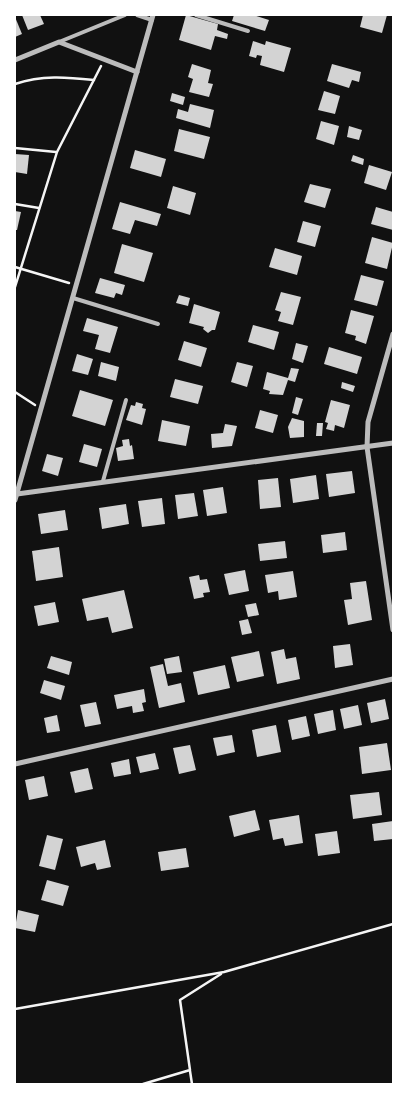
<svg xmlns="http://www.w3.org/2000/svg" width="408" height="1099" font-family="Manrope,sans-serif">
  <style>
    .building { fill: #d3d3d3 }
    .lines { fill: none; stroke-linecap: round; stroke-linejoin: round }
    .path { stroke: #f5f5f5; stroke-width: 2.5 }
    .service { stroke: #bcbcbc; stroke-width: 4 }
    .minor { stroke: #bcbcbc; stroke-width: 5 }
  </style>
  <rect width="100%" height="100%" fill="#111"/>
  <g class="building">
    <polygon points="22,15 40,15 44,24 28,30"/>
    <polygon points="186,15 218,24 217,30 228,34 227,39 215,36 211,50 179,40"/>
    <polygon points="234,15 253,15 269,20 265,31 232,21"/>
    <polygon points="363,15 387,15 382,33 360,27"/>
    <polygon points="15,17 22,34 15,37"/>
    <polygon points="253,41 265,45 266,41 291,48 284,72 260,65 262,56 257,55 256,58 249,56"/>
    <polygon points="192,64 211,70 208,83 213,84 209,97 189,92 193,79 188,77"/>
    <polygon points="332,64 361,72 359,82 352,80 349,88 327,81"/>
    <polygon points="324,91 340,96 335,114 318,110"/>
    <polygon points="172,93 185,97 183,105 170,101"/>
    <polygon points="190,104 214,110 210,128 176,118 178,109 188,112"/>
    <polygon points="321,121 339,126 334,145 316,139"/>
    <polygon points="349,126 362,130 359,140 347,137"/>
    <polygon points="179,129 210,137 204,159 174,151"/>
    <polygon points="135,150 166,159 161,177 130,168"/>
    <polygon points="15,154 29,155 27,174 15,172"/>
    <polygon points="353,155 364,159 363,165 351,161"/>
    <polygon points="369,165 392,172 386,190 364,183"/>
    <polygon points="310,184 331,189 325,208 304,202"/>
    <polygon points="173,186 196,193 190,215 167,208"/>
    <polygon points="120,202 161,214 157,226 135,220 130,234 112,229"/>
    <polygon points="376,207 393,212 393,230 371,224"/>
    <polygon points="15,211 21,212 17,230 15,230"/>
    <polygon points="303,221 321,226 315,247 297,242"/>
    <polygon points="372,237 393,243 387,269 365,263"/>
    <polygon points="122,244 153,253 144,282 114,273"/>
    <polygon points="275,248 302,256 297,275 269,267"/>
    <polygon points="361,275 384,281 377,306 354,300"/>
    <polygon points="100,278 125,285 122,295 116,293 114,298 95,293"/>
    <polygon points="281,292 301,297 293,325 278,321 281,312 275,310"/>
    <polygon points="179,295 190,298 188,306 176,303"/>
    <polygon points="194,304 220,312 215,330 212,330 208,333 203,329 204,327 189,323"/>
    <polygon points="351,310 374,316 366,344 355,340 356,336 345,333"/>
    <polygon points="87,318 118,327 110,353 95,349 99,335 83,331"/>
    <polygon points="253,325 279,332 274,350 248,342"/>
    <polygon points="184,341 207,348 201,367 178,360"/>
    <polygon points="296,343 308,346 303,363 292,359"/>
    <polygon points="329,347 362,357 357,374 324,364"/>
    <polygon points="77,354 93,359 88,375 72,371"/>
    <polygon points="101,362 119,367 116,381 98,376"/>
    <polygon points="237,362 253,366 247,387 231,382"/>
    <polygon points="291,368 299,369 295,382 288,380 283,395 269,394 270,391 263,389 267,372 288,378"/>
    <polygon points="175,379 203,386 198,404 170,397"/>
    <polygon points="342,382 355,386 353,392 341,388"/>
    <polygon points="80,390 113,400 105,426 72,416"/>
    <polygon points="296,397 303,399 298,415 292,413"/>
    <polygon points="331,400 350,405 344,428 335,425 334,431 326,429 328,423 325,422"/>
    <polygon points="136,402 143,404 142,408 146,409 142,425 126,420 131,405 135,406"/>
    <polygon points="260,410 278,415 273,433 255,428"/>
    <polygon points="292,418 304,421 304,437 290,438 288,427"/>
    <polygon points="162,420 190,426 186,446 158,441"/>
    <polygon points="317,423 323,423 322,436 316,436"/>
    <polygon points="225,424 237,426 232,446 212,448 211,434 223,433"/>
    <polygon points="129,439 130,446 132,445 134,459 118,461 116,448 123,446 122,440"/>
    <polygon points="84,444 102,449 97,467 79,462"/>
    <polygon points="47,454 63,458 58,476 42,471"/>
    <polygon points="352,471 355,493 329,497 326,474"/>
    <polygon points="316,475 319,499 293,503 290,479"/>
    <polygon points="278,478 281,507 260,509 258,480"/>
    <polygon points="223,487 227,513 207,516 203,490"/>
    <polygon points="194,493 198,516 178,519 175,495"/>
    <polygon points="162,498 165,524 142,527 138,501"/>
    <polygon points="126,504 129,524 102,529 99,508"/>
    <polygon points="65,510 68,530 41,534 38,514"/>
    <polygon points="345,532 347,550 323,553 321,535"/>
    <polygon points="285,541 287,558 260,561 258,544"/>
    <polygon points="59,547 63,577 36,581 32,551"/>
    <polygon points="245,570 249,591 229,595 224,574"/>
    <polygon points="293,571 297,597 279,600 278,591 268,593 265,575"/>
    <polygon points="199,575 200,580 207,579 210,592 203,593 204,597 194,599 189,577"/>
    <polygon points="366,581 372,620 348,625 344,600 352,599 350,583"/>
    <polygon points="124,590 133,628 112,633 108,617 87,621 82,599"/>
    <polygon points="55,602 59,622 38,626 34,606"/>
    <polygon points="256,603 259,615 248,617 245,605"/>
    <polygon points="248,619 252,633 242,635 239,621"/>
    <polygon points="350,644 353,665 335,668 333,646"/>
    <polygon points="284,649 286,659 296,657 300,679 277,684 271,652"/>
    <polygon points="259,651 264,676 237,682 231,657"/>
    <polygon points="51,656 72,662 69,675 47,668"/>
    <polygon points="179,656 182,672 167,674 164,659"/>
    <polygon points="163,664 168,686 181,683 185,702 159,708 150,667"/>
    <polygon points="225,665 230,688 198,695 193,672"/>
    <polygon points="44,680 65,686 61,700 40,693"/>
    <polygon points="144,689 146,702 142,703 144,711 133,713 132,706 117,709 114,695"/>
    <polygon points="385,699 389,719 371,723 367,703"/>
    <polygon points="96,702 101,724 85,727 80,705"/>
    <polygon points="358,705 362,725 344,729 340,709"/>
    <polygon points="333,710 336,730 318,734 314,714"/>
    <polygon points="57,715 60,731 47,733 44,718"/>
    <polygon points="306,716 310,736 292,740 288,720"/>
    <polygon points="276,725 281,752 257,757 252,730"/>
    <polygon points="232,735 235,752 217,756 213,738"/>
    <polygon points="387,743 391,770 362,774 359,747"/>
    <polygon points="190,745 196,770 179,774 173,748"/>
    <polygon points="155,753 159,769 140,773 136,757"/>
    <polygon points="129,759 131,774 114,777 111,763"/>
    <polygon points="88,768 93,789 75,793 70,772"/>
    <polygon points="44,776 48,796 29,800 25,780"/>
    <polygon points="379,792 382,815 353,819 350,795"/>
    <polygon points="255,810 260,830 234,837 229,816"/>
    <polygon points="299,815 303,843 285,846 283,838 273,840 269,820"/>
    <polygon points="393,821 393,839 374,841 372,824"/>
    <polygon points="337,831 340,853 318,856 315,834"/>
    <polygon points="47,835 63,839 55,870 39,866"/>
    <polygon points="105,840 111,867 97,870 95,863 81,867 76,847"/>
    <polygon points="186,848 189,867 161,871 158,852"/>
    <polygon points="47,880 69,886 63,906 41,900"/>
    <polygon points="18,910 39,915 35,932 15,928"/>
  </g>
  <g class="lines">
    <g class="path">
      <path d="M15,84C42,75 66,77 94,80"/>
      <polyline points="15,148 56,152"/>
      <polyline points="15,204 39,208"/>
      <polyline points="15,267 69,283"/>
      <polyline points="15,287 57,152 101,66"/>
      <polyline points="15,392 35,405"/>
      <polyline points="15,1009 224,972 393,924"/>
      <polyline points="190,1071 192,1084"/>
      <polyline points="143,1084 190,1070 180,1000 221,974"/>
    </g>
    <g class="service">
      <polyline points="137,15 152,20"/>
      <polyline points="196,15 248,31"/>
      <polyline points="59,42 125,15"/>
      <polyline points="73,298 158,324"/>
      <polyline points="103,481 126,400"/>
    </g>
    <g class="minor">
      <polyline points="15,60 59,42 137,72"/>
      <polyline points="393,334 368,422 367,447 393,630"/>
      <polyline points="17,494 393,443"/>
      <polyline points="15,500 153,15"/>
      <polyline points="15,764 393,679"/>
    </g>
  </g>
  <rect width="408" height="1099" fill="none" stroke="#ffffff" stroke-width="32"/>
</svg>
